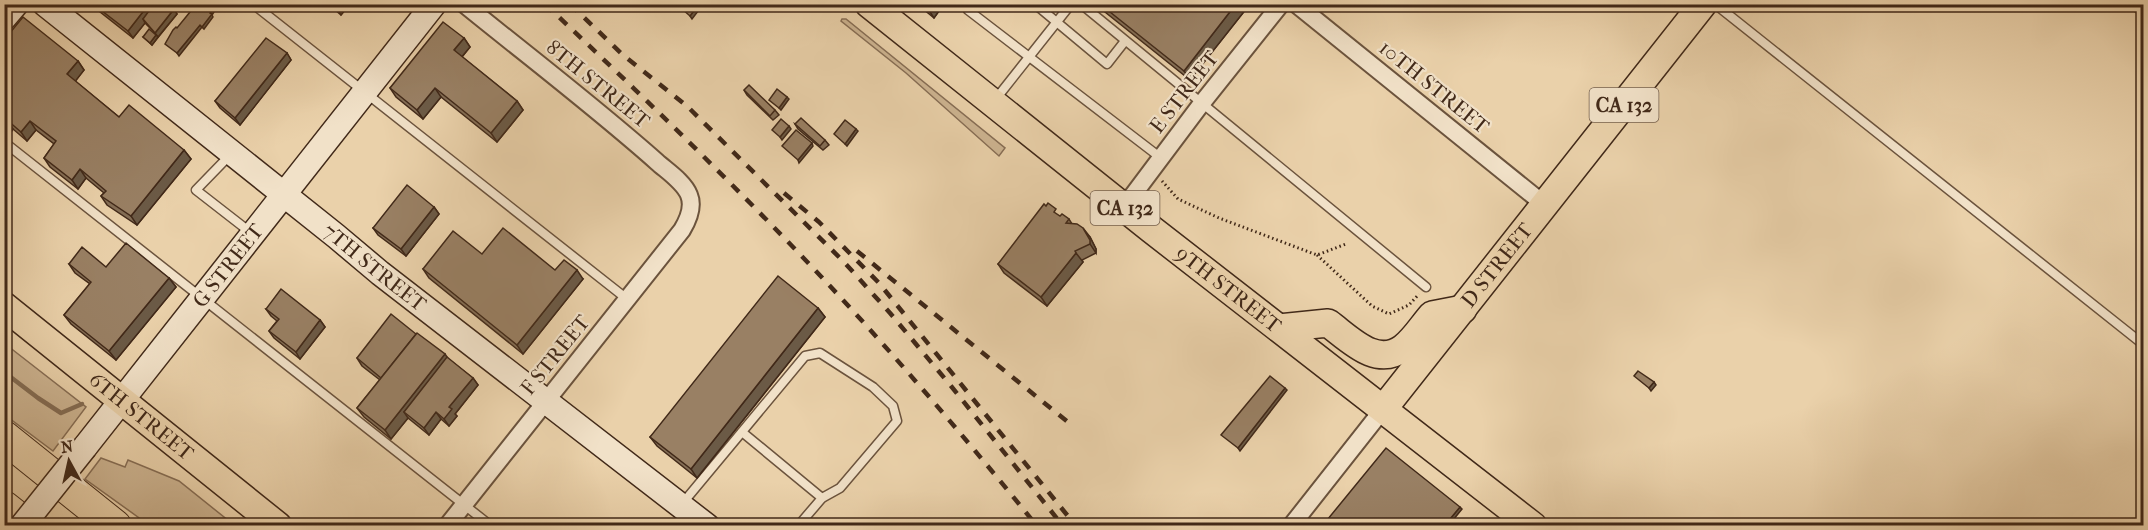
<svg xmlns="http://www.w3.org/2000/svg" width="2148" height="530" font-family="'IM FELL French Canon',serif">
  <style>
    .green { fill: #cdb491; stroke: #876e55; stroke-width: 1.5 }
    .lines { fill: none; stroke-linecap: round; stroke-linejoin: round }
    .stream { stroke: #846c53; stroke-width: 4.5 }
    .lane-casing { stroke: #6b533d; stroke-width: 11 }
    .street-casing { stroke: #6b533d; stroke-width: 20 }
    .secondary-casing { stroke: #412919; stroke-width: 27 }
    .primary-casing { stroke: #412919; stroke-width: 30 }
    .highway-casing { stroke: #412919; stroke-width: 34 }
    .path { stroke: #412919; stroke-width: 3; stroke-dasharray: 1.5 3; stroke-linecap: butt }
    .lane { stroke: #f1e1c8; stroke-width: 8 }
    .street { stroke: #f1e1c8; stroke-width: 16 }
    .secondary { stroke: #f1e1c8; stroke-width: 24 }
    .primary { stroke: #ead1aa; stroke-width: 27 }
    .highway { stroke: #ead1aa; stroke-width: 32 }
    .rail { stroke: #412919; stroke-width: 4.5; stroke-dasharray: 10 10; stroke-linecap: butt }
    .secondary-bridge-casing { stroke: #412919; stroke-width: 27; stroke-linecap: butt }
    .secondary-bridge { stroke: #f1e1c8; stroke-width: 24 }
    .wall { fill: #846e56; stroke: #412919; stroke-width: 1.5 }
    .shaded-wall { fill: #6b5a46; stroke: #412919; stroke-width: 1.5 }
    .building { fill: #998064; stroke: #412919; stroke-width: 1.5 }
    .labels { text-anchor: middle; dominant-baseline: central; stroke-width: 4.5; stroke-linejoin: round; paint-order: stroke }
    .shield { fill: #f1e1c8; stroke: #76604e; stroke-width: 1.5 }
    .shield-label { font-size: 20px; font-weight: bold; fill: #412919 }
    .street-label { font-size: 21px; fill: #412919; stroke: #f1e1c8 }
  </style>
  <rect width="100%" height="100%" fill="#ead1aa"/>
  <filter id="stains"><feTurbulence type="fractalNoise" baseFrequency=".00333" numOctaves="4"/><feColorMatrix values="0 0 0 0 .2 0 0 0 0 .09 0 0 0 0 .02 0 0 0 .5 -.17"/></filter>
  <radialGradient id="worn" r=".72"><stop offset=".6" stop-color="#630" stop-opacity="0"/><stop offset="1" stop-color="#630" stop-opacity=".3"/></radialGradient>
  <g class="green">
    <polygon points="842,19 846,19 1005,148 999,156 906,73 841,21"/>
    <polygon points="4,343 86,407 53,451 5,415"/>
    <polygon points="101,458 125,467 128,460 179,481 234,525 149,525 85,479"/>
  </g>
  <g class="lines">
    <polyline class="stream" points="4,372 38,398 61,413 82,404"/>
    <g class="lane-casing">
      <g id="lane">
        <polyline points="253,4 627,299"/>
        <polyline points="973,4 968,10 1161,158"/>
        <polyline points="1035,4 1107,64 1125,41"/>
        <polyline points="1081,4 1426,287"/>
        <polyline points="1715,4 2144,345"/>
        <polyline points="995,100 1071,4"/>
        <polyline points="4,142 491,526"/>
        <polyline points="231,154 196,190 250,232"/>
        <polyline points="742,432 822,498"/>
        <polyline points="682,504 805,356 820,353 873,387 893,406 897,421 840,488 822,498 798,526"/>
      </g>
    </g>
    <g class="street-casing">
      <g id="street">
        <polyline points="1296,4 1545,205"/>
        <polyline points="2140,4 2144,7"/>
        <polyline points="1124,207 1202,103 1281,4"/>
        <path d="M447,526L682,230C688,220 694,207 689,195C684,182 667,171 657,162C595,107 528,56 464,4"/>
        <polyline points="1291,526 1384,408"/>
      </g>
    </g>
    <g class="secondary-casing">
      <g id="secondary">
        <path id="s1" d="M45,4L336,236L380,273L707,526"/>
        <polyline points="4,18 16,4"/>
        <path id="s2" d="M85,447L434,4"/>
      </g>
    </g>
    <g class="primary-casing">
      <g id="primary">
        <path id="s3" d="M869,4L1151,229L1533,526"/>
        <path id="s4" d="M4,306L278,526"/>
        <path d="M1279,328L1328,323C1350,339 1376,368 1403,348C1414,340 1423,325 1432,315L1463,309"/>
        <path id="s5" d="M1384,408L1703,4"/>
      </g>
    </g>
    <g class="highway-casing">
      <g id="highway">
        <polyline points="4,437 115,526"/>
        <polyline points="4,507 28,526"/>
      </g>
    </g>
    <g class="path">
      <polyline points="1162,181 1178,199 1219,218 1317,255 1346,244"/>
      <polyline points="1317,255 1372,306 1389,314 1409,305 1419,294"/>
    </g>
    <use href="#lane" class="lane"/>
    <use href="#street" class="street"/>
    <use href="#secondary" class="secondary"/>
    <use href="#primary" class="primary"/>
    <use href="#highway" class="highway"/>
    <g class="rail">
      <path d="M545,4C629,83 712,163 792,246C878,335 959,430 1037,526"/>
      <polyline points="570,4 623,55 687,106 844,262 890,313 951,386 1063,526"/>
      <polyline points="784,193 819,222 879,283 1076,526"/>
      <polyline points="857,251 1069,423"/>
      <polyline points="2135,526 2144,514"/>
    </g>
    <g class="secondary-bridge-casing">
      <polyline id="secondary-bridge" points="22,526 85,447"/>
    </g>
    <use href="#secondary-bridge" class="secondary-bridge"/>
  </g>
  <g class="wall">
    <polygon points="90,4 172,4 171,7 177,14 152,45 143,37 155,33 145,23 133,38"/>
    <polygon points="328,4 350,4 341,15"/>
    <polygon points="917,4 944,4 934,18"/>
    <polygon points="1095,4 1250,4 1190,80"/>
    <polygon points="464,38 470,47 462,57 517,101 523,110 497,142 441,97 423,119 396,97 390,88"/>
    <polygon points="4,40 78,61 84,70 75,81 119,117 184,150 191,159 137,225 107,205 101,196 104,193 86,178 78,189 50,167 44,158 54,144 36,130 27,141 13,129 9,135 4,132"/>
    <polygon points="287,53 291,60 240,125 220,108 215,101"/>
    <polygon points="744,90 775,110 779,115 773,120 747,95"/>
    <polygon points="795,124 825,140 829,145 823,150 798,129"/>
    <polygon points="434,207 439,214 406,256 378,235 373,228"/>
    <polygon points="1061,216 1069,219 1072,224 1090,237 1096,249 1096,253 1082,260 1083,262 1047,306 1004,273 998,264"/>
    <polygon points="482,254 555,270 583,279 523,354 429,278 423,269"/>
    <polygon points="69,264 106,267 169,278 176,287 116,360 71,324 64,315 90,284 75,273"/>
    <polygon points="818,308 825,317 697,478 657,446 650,437"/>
    <polygon points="266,309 320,320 325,327 300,359 274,338 269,331 277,321 271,316"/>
    <polygon points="416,334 473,378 478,385 455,414 457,416 449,426 441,419 429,435 408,418 391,439 364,417 357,408 380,380 362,366 357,358"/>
  </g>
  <g class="shaded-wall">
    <polygon points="149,4 159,4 143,19 145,23 133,38 128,31"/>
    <polygon points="339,4 350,4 341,15 337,8"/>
    <polygon points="699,4 701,4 702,6 692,19 690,16"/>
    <polygon points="931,4 944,4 934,18 928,9"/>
    <polygon points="1236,4 1250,4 1190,80 1184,71"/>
    <polygon points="215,6 216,9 212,15 213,17 204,29 202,27 210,13"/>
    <polygon points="174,9 177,14 158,37 155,33"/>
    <polygon points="200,25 202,27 179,56 177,53"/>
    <polygon points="156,35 158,37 152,45 150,43"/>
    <polygon points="464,38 470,47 460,59 454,50"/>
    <polygon points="287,53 291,60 240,125 235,118"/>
    <polygon points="78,61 84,70 74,83 67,74"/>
    <polygon points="435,88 441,97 423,119 417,110"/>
    <polygon points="787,97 789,99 781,110 779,108"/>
    <polygon points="517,101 523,110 497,142 491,133"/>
    <polygon points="7,120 13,129 9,135 4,129 4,123"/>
    <polygon points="30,121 36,130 27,141 21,132"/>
    <polygon points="789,126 791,129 782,140 780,137"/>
    <polygon points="856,129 858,131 847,146 845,144"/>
    <polygon points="812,143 813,146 799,163 798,160"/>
    <polygon points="184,150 191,159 137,225 131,216"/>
    <polygon points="4,168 8,173 4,177"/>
    <polygon points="80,169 86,178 78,189 72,180"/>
    <polygon points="434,207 439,214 406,256 401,249"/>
    <polygon points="1083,228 1090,237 1096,249 1096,253 1090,244"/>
    <polygon points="1076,253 1083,262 1047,306 1041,297"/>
    <polygon points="577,270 583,279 523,354 517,345"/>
    <polygon points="169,278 176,287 116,360 109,351"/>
    <polygon points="818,308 825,317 697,478 691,469"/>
    <polygon points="320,320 325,327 300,359 296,352"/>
    <polygon points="445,354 451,363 404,412 408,418 391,439 385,430"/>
    <polygon points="473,378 478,385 455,414 457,416 449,426 444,419 449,407"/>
    <polygon points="1654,382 1656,385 1651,391 1649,388"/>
    <polygon points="1285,388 1287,390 1240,451 1238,448"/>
    <polygon points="436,412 441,419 429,435 424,428"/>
    <polygon points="1460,507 1462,509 1449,525 1445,525"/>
  </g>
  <g class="building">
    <polygon points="93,4 149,4 128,31"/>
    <polygon points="154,4 168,4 174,9 155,33 143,19"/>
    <polygon points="195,4 212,4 215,6 210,13 212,14 202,27 200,25 177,53 165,44 173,30 176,27 177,28 190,12 189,11"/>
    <polygon points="332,4 339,4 337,8"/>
    <polygon points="678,4 699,4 690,16 682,9 680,11 676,8"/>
    <polygon points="922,4 931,4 928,9"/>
    <polygon points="1100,4 1236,4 1184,71"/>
    <polygon points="23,17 78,61 67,74 119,117 129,105 184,150 131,216 101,196 106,191 80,169 72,180 44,158 56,141 30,121 21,132 7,120 4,123 4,40"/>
    <polygon points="443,22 464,38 454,50 517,101 491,133 435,88 417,110 390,88"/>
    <polygon points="149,29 156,35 150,43 143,37"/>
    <polygon points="266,38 287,53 235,118 215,101"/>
    <polygon points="749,85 775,110 770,116 744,90"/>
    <polygon points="777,89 787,97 779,108 769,100"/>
    <polygon points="801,118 825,140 820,146 795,124"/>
    <polygon points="781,119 789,126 780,137 772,130"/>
    <polygon points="845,120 856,129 845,144 834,134"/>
    <polygon points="796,130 812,143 798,160 782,146"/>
    <polygon points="407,185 434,207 401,249 373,228"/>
    <polygon points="1048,203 1056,209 1054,212 1060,216 1062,214 1069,219 1066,223 1077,224 1083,228 1090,240 1090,244 1075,251 1076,253 1041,297 998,264 1044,204 1046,206"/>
    <polygon points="503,228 555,270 564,260 577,270 517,345 423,269 453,231 482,254"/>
    <polygon points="126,243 169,278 109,351 64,315 91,282 69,264 82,247 106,267"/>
    <polygon points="778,276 818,308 691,469 650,437"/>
    <polygon points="281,289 320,320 296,352 269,331 279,319 266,309"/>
    <polygon points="391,314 416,334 381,378 357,358"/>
    <polygon points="417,333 445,354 385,430 357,408"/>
    <polygon points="447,357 473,378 449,407 452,409 444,419 436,412 424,428 404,412"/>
    <polygon points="1638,371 1654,382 1649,388 1634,376"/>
    <polygon points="1270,376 1285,388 1238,448 1221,435"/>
    <polygon points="1386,448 1460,507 1445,525 1323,525"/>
  </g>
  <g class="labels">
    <g class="shield">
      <rect x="1589.5" y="88" width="69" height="34" rx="4.5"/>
      <rect x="1090.5" y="191" width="69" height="34" rx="4.5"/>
    </g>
    <g class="shield-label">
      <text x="1624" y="105">CA 132</text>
      <text x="1125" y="208">CA 132</text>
    </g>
    <g class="street-label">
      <text transform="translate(598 84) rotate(39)">8TH STREET</text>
      <text transform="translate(1434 87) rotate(39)">10TH STREET</text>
      <text transform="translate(1184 92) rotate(-52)">E STREET</text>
      <text stroke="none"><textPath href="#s5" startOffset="182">D STREET</textPath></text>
      <text stroke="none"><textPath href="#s2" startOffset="231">G STREET</textPath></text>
      <text stroke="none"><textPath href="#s1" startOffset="422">7TH STREET</textPath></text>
      <text stroke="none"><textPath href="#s3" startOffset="459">9TH STREET</textPath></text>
      <text transform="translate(555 355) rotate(-51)">F STREET</text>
      <text stroke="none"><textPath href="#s4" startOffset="176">6TH STREET</textPath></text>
    </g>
  </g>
  <rect width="2148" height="530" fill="none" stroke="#ead1aa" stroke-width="24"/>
  <rect x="6" y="6" width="2136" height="518" fill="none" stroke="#412919" stroke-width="3"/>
  <rect x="12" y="12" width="2124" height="506" fill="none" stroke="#412919" stroke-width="1.5"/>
  <g transform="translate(69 461) rotate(352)" stroke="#f1e1c8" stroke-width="4.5" paint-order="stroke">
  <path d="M0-4.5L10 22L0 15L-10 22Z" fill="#412919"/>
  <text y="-9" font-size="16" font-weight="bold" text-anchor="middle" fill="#412919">N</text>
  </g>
  <rect width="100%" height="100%" filter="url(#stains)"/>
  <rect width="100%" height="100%" fill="url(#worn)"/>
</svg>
